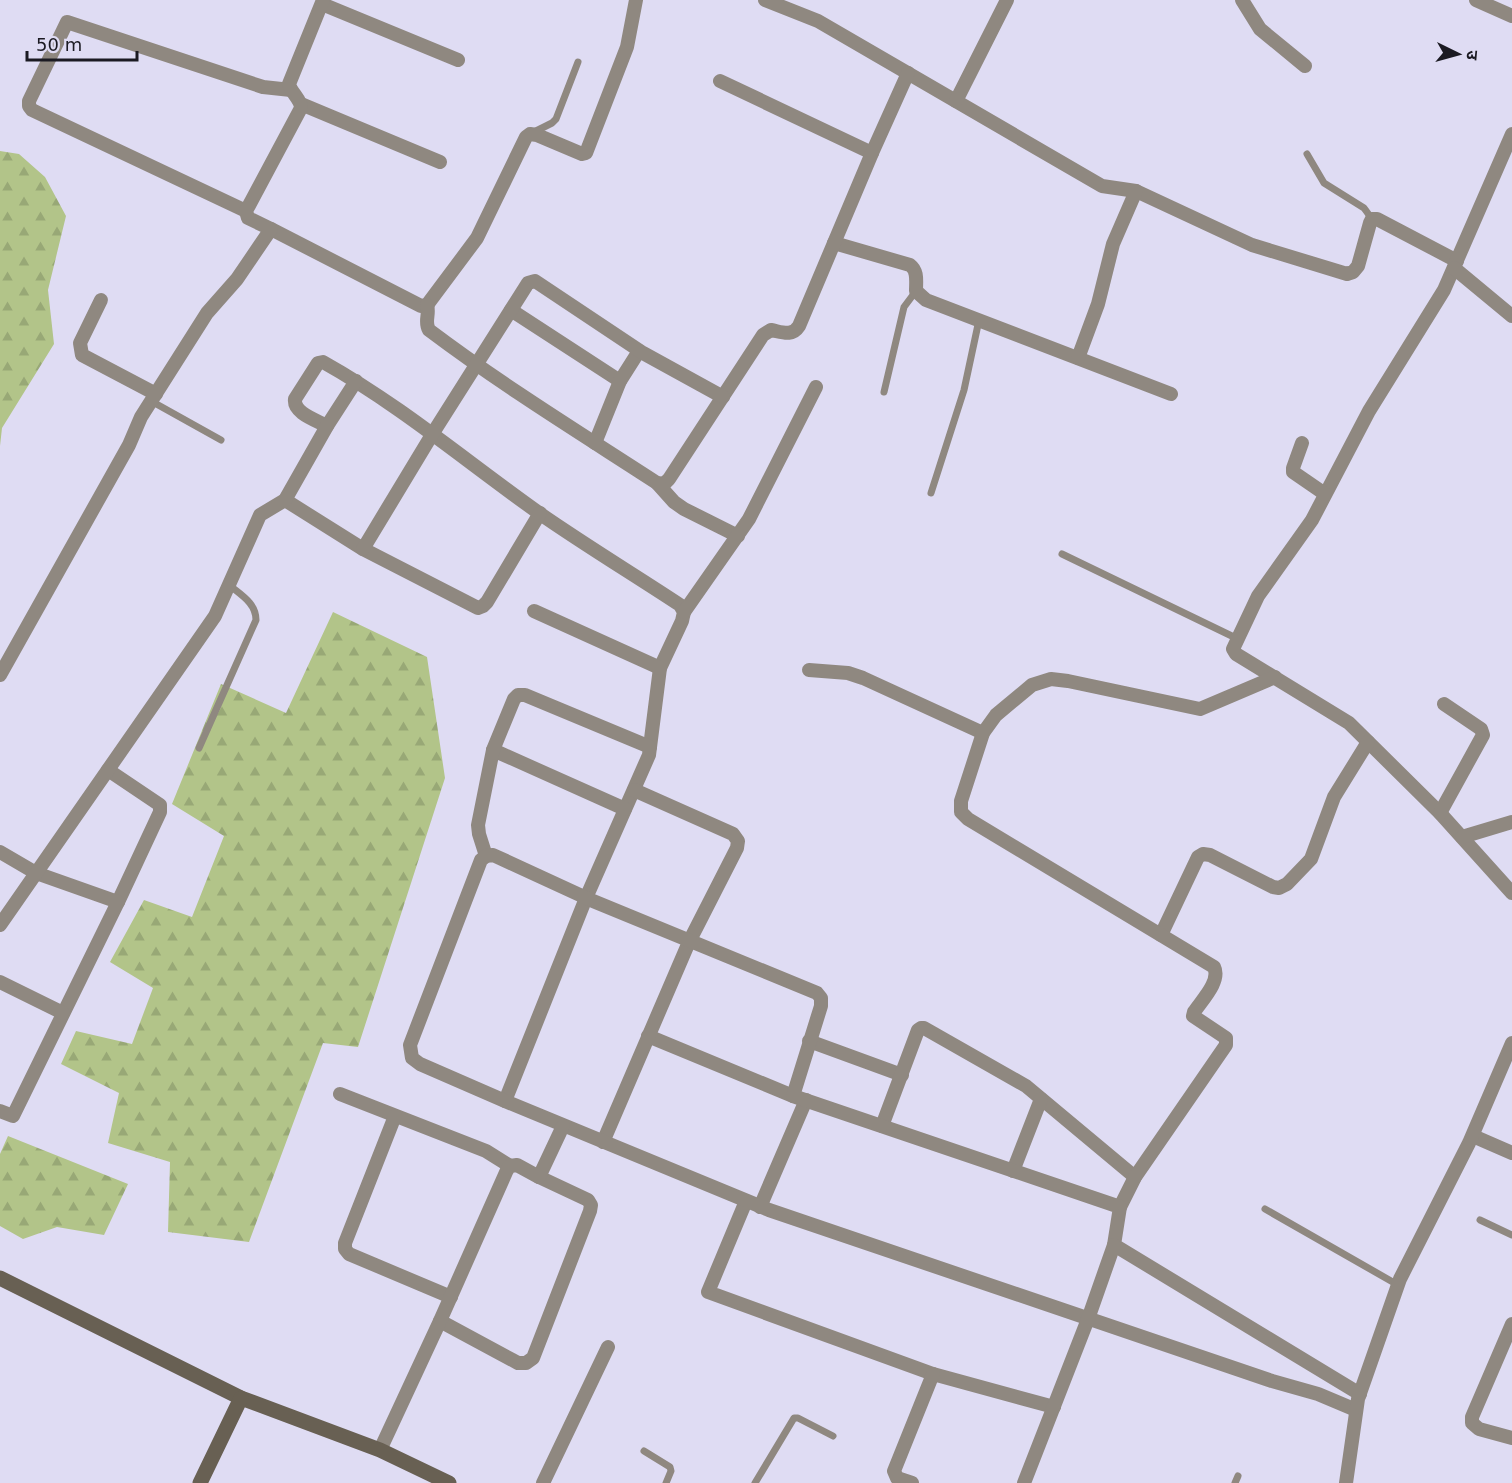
<svg xmlns="http://www.w3.org/2000/svg" width="1512" height="1483" font-family="'DejaVu Sans','Noto Sans Devanagari',sans-serif">
  <style>
    .forest { fill: url(#forest-firs) }
    .lines { fill: none; stroke-linecap: round; stroke-linejoin: round }
    .lane { stroke: #8f8880; stroke-width: 7 }
    .street { stroke: #8f8880; stroke-width: 14 }
    .secondary { stroke: #686053; stroke-width: 15 }
  </style>
  <defs>
    <pattern id="forest-firs" width="22" height="20" patternUnits="userSpaceOnUse" patternTransform="scale(1.5)"><rect width="22" height="20" fill="#b2c489"/><path d="M5 1l3.5 6h-7zM16 11l3.5 6h-7z" fill="#98a876"/></pattern>
  </defs>
  <rect width="100%" height="100%" fill="#dfdcf3"/>
  <g class="forest">
    <polygon points="0,151 19,154 45,177 66,216 48,290 54,344 2,428 0,446"/>
    <polygon points="333,612 427,657 445,778 358,1047 323,1043 249,1242 168,1232 170,1162 108,1143 119,1093 61,1064 76,1031 132,1044 153,988 110,962 144,900 192,917 224,836 172,804 221,684 286,713"/>
    <polygon points="8,1136 128,1184 104,1235 57,1227 23,1239 0,1226 0,1154"/>
  </g>
  <g class="lines">
    <g class="lane">
      <polyline points="534,132 552,123 556,119 578,62"/>
      <polyline points="1307,154 1324,183 1364,208 1372,219"/>
      <polyline points="884,392 904,307 916,291"/>
      <polyline points="151,401 221,440"/>
      <polyline points="931,493 964,390 979,320"/>
      <polyline points="1062,554 1238,639"/>
      <path d="M199,748L256,620C256,603 241,595 229,585"/>
      <polyline points="1265,1209 1398,1285"/>
      <polyline points="1480,1220 1512,1235"/>
      <polyline points="644,1451 670,1467 671,1471 666,1483"/>
      <polyline points="755,1483 794,1418 798,1418 833,1436"/>
      <polyline points="1235,1483 1238,1476"/>
    </g>
    <g class="street">
      <polyline points="765,0 818,21 1102,186 1136,191 1252,245 1347,274 1353,272 1358,266 1370,223 1372,219 1377,219 1457,261"/>
      <polyline points="1242,0 1260,29 1305,66"/>
      <polyline points="1476,0 1512,16"/>
      <polyline points="322,4 458,60"/>
      <polyline points="720,81 872,153"/>
      <polyline points="956,101 1007,0"/>
      <polyline points="301,104 440,162"/>
      <polyline points="1512,134 1444,290 1369,411 1312,520 1258,596 1233,649 1236,654 1349,723 1440,813 1512,893"/>
      <polyline points="246,211 32,110 29,106 29,101 67,22 263,87 291,90"/>
      <polyline points="271,229 421,306 427,305 477,238 526,137 530,134 537,135 582,154 586,153 627,47 636,0"/>
      <path d="M834,243L910,265C918,271 916,281 916,291L926,300L1171,394"/>
      <polyline points="1454,268 1512,316"/>
      <polyline points="101,300 80,343 82,355 156,394"/>
      <path d="M427,305C430,314 424,322 429,330C502,385 580,433 657,483L664,484L669,479L763,335L771,330C782,332 792,337 799,326L872,153L908,73"/>
      <polyline points="511,310 620,381"/>
      <polyline points="1078,358 1098,304 1113,244 1136,191"/>
      <path d="M327,426C316,420 293,413 295,399L318,363L323,362C400,405 467,462 539,513C585,545 633,574 680,605L684,612L682,621L660,668L649,755L586,898L505,1101"/>
      <polyline points="595,443 620,381 639,351"/>
      <polyline points="1302,443 1293,468 1293,472 1325,494"/>
      <polyline points="657,483 674,502 684,509 738,536"/>
      <polyline points="285,500 363,549 478,608 483,606 487,602 540,513"/>
      <polyline points="363,549 433,433 528,283 535,281 643,353 723,397"/>
      <polyline points="534,611 660,668"/>
      <polyline points="684,612 749,519 816,387"/>
      <polyline points="809,670 848,673 863,678 983,733"/>
      <path d="M0,675L129,445L141,417L207,313L237,279L271,229L248,218L246,211L301,108C301,99 291,93 289,84L323,0"/>
      <polyline points="493,750 625,809"/>
      <polyline points="108,770 160,805 160,812 118,902"/>
      <polyline points="1440,813 1483,735 1481,729 1444,704"/>
      <polyline points="1462,837 1512,822"/>
      <polyline points="0,852 36,873 118,902 13,1116 0,1111"/>
      <polyline points="486,856 479,834 478,825 493,750 514,699 518,695 525,695 650,747"/>
      <polyline points="0,925 215,616 260,515 285,500 327,426 356,381"/>
      <polyline points="1161,935 1198,857 1203,854 1210,855 1273,887 1279,888 1287,884 1311,859 1334,797 1368,742"/>
      <polyline points="0,982 63,1013"/>
      <polyline points="648,1036 793,1096"/>
      <polyline points="809,1041 902,1075"/>
      <polyline points="340,1094 486,1151 510,1166"/>
      <polyline points="395,1116 345,1243 345,1249 349,1254 451,1297"/>
      <polyline points="882,1126 918,1030 921,1028 924,1028 1026,1086 1135,1177"/>
      <polyline points="1473,1136 1512,1153"/>
      <polyline points="603,1142 689,942 737,848 738,841 733,834 634,790"/>
      <polyline points="1013,1171 1041,1099"/>
      <polyline points="746,1201 708,1292 933,1374 1054,1407"/>
      <polyline points="760,1207 806,1100"/>
      <path d="M1120,1207L1135,1177L1226,1045V1038L1193,1016L1194,1012C1202,1000 1221,981 1214,967L968,819L961,812V801L983,733L996,715L1032,685L1051,679L1068,681L1200,709L1275,677"/>
      <polyline points="440,1321 518,1363 526,1363 533,1358 590,1211 591,1205 588,1200 539,1177"/>
      <polyline points="1512,1324 1472,1417 1472,1423 1479,1429 1512,1438"/>
      <polyline points="1356,1410 1318,1394 1272,1381 769,1210 505,1101 420,1064 412,1058 410,1045 481,860 486,856 493,855 593,901 817,993 821,998 821,1006 793,1096 1120,1207 1114,1245 1360,1394"/>
      <polyline points="380,1450 440,1321 507,1170 510,1166 517,1165 539,1177 563,1126"/>
      <polyline points="543,1483 608,1347"/>
      <polyline points="912,1483 897,1478 894,1471 933,1374"/>
      <polyline points="1024,1483 1088,1319 1114,1245"/>
      <polyline points="1346,1483 1358,1399 1400,1279 1469,1143 1512,1043"/>
    </g>
    <g class="secondary">
      <polyline points="0,1278 241,1398 380,1450 449,1483"/>
      <polyline points="200,1483 241,1398"/>
    </g>
  </g>
  <g transform="translate(1458 54) rotate(95)" stroke="#dfdcf3" stroke-width="4.5" paint-order="stroke">
  <path d="M0-4.5L10 22L0 15L-10 22Z" fill="#1b1a22"/>
  <text y="-9" font-size="16" font-weight="bold" text-anchor="middle" fill="#1b1a22">उ</text>
  </g>
  <path d="M27 51v9h110v-9" fill="none" stroke="#1b1a22" stroke-width="3"/>
  <text x="36" y="51" font-size="18" fill="#1b1a22" stroke="#dfdcf3" stroke-width="4.5" paint-order="stroke">50 m</text>
</svg>
